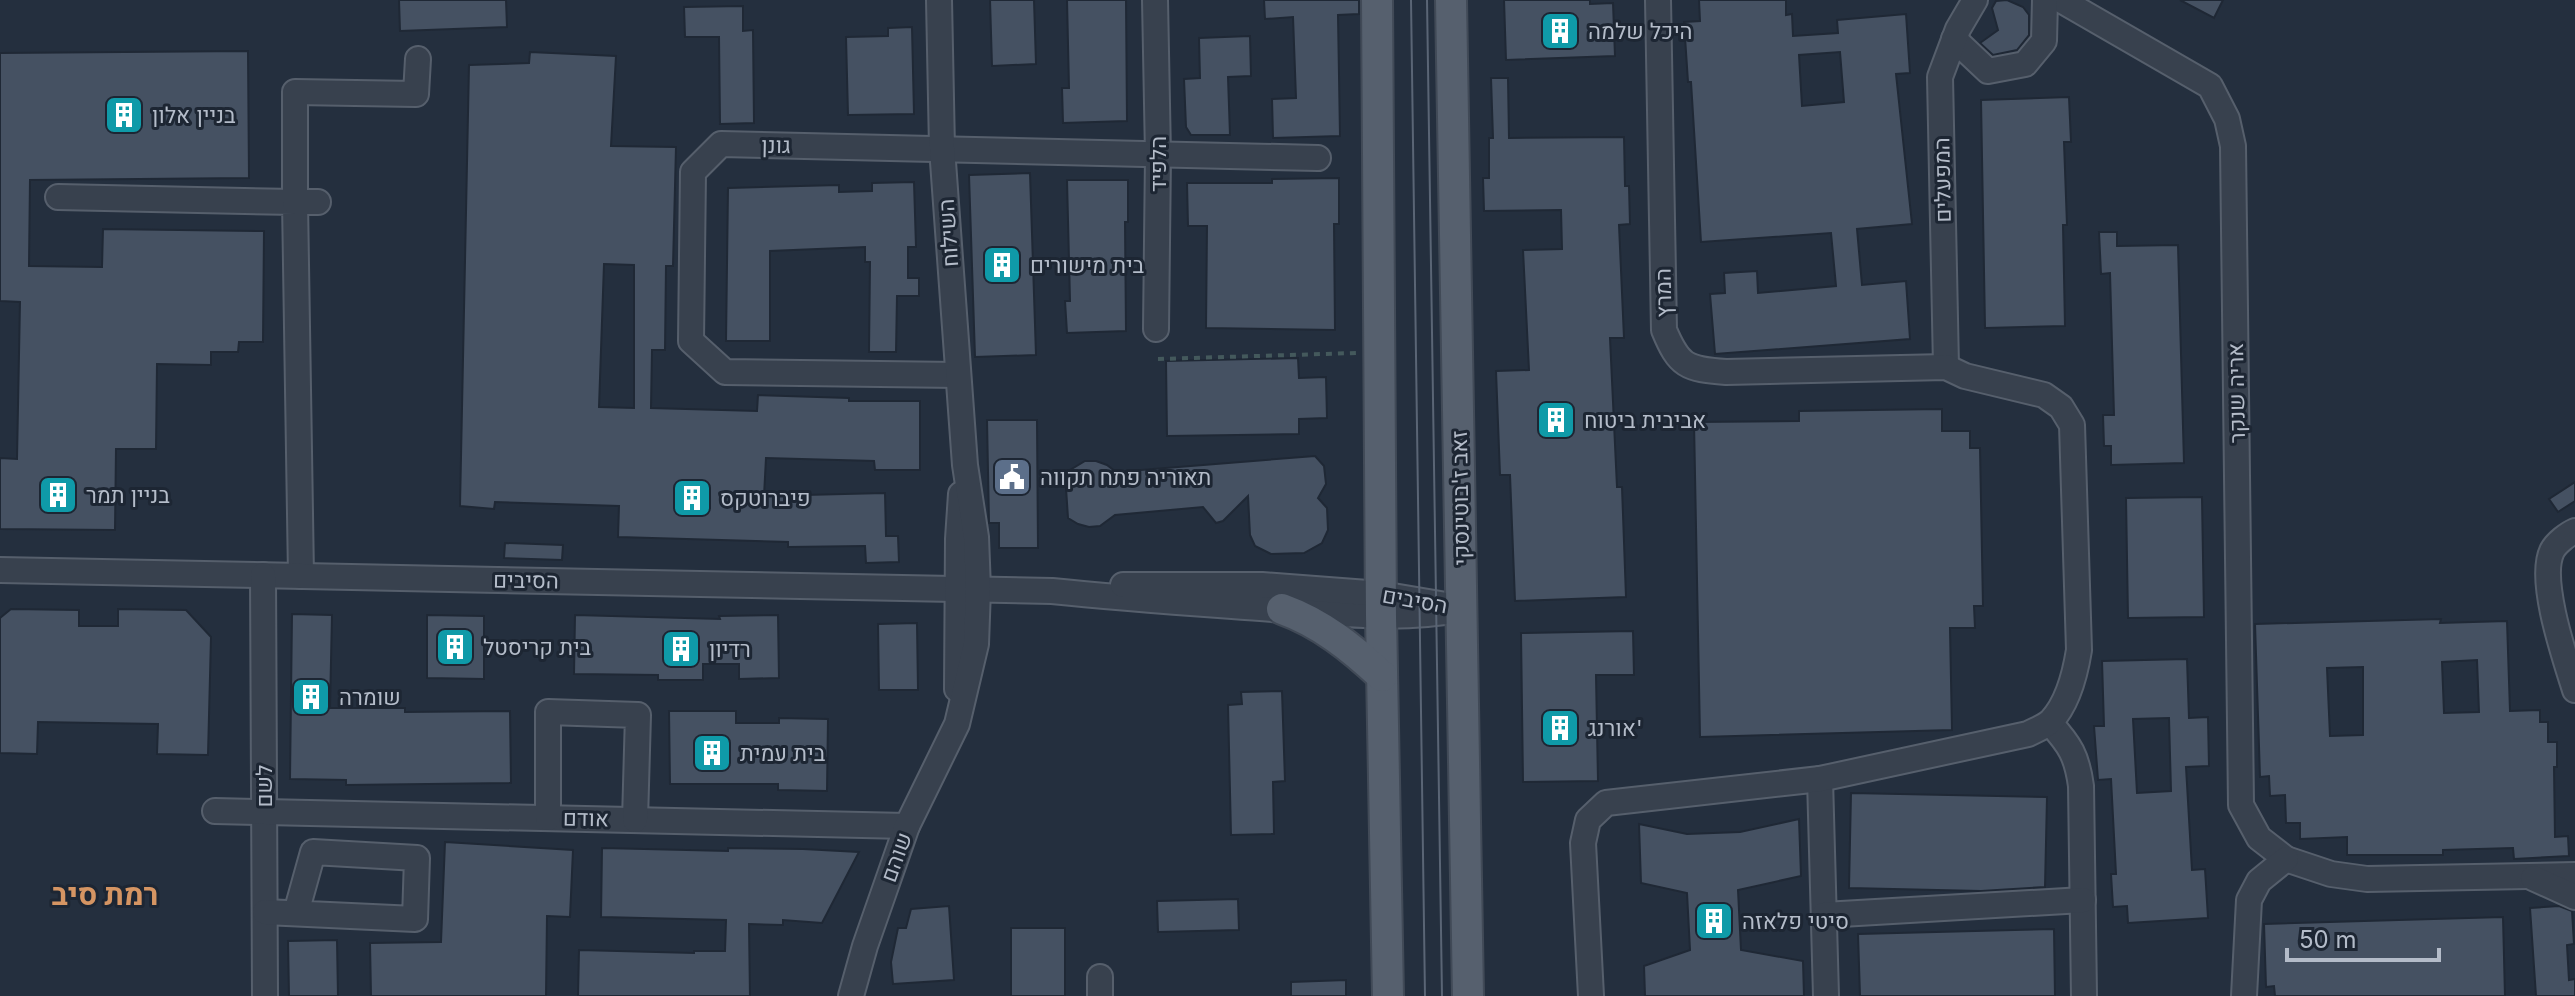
<svg xmlns="http://www.w3.org/2000/svg" width="2575" height="996" font-family="Inter,Heebo,sans-serif">
  <style>
    .building { fill: #455162; stroke: #1f2835; stroke-width: 2; fill-rule: evenodd }
    .lines { fill: none; stroke-linecap: round; stroke-linejoin: round }
    .minor-casing { stroke: #565f6c; stroke-width: 28 }
    .major-casing { stroke: #414a57; stroke-width: 34 }
    .path { stroke: #44595c; stroke-width: 4; stroke-dasharray: 6 6; stroke-linecap: butt }
    .minor { stroke: #38414e; stroke-width: 24 }
    .major { stroke: #56606e; stroke-width: 30 }
    .tram { stroke: #5a6575; stroke-width: 2 }
    .labels { text-anchor: middle; dominant-baseline: central; stroke-width: 6; stroke-linejoin: round; paint-order: stroke }
    .poi-label { font-size: 22px; fill: #b4bcc9; stroke: #1d2633; text-anchor: start }
    .street-label { font-size: 22px; fill: #b4bcc9; stroke: #1d2633 }
    .district-label { font-size: 30px; font-weight: bold; fill: #d59563; stroke: #1d2633 }
  </style>
  <rect width="100%" height="100%" fill="#242f3e"/>
  <g class="building">
    <polygon points="399,0 506,0 507,27 400,31"/>
    <polygon points="990,0 1034,0 1036,64 992,66"/>
    <polygon points="1067,0 1126,0 1127,121 1063,123 1062,88 1069,88"/>
    <polygon points="1264,0 1359,0 1359,14 1338,15 1340,136 1273,138 1272,99 1296,98 1293,17 1265,19"/>
    <polygon points="1504,0 1590,0 1590,4 1613,3 1615,56 1506,60"/>
    <path d="M1699,0H1786V15L1792,14L1793,36L1838,33L1837,20L1906,14L1910,73L1896,74L1912,224L1857,229L1862,285L1906,281L1910,339L1715,354L1710,294L1725,293L1724,273L1757,271L1758,293L1836,286L1831,233L1701,242L1691,82H1688L1684,22L1700,21ZM1840,52L1844,102L1802,106L1799,55Z"/>
    <polygon points="2007,0 2023,7 2029,15 2029,35 2017,50 1993,55 1980,43 1998,30 1992,8 1996,1"/>
    <polygon points="2180,0 2223,0 2214,18"/>
    <polygon points="743,6 743,31 753,30 754,123 720,124 719,37 685,37 684,7"/>
    <polygon points="912,27 914,114 848,115 846,37 888,36 888,28"/>
    <polygon points="1250,36 1251,76 1228,77 1230,135 1191,135 1186,127 1184,79 1200,78 1199,38"/>
    <polygon points="248,51 249,178 30,180 29,266 102,267 103,229 264,231 263,342 239,342 238,352 211,352 211,365 157,364 156,449 116,449 115,530 0,529 0,458 17,459 20,302 0,301 0,53"/>
    <path d="M530,52L616,56L611,146L676,147L673,266H666L665,350H652L651,408L757,411L758,395L849,398V401H920V470H875L874,461L766,458L764,496L885,493L886,536H898L899,562L866,563L865,546L788,547V542L618,537L619,506L495,502L494,509L460,506L469,65L529,63ZM604,264L634,265V408L599,407Z"/>
    <polygon points="1491,78 1508,78 1509,138 1624,137 1625,186 1629,186 1630,224 1619,225 1624,338 1610,338 1617,487 1622,487 1626,597 1515,601 1510,475 1500,475 1496,371 1529,370 1523,250 1562,249 1561,210 1484,211 1483,178 1489,178 1489,138 1493,138"/>
    <polygon points="2069,97 2071,142 2064,142 2067,225 2063,225 2065,326 1985,328 1981,100"/>
    <polygon points="1030,173 1036,355 975,357 969,175"/>
    <polygon points="1339,178 1339,224 1334,224 1335,330 1206,328 1207,226 1188,226 1187,183 1272,183 1272,179"/>
    <polygon points="1067,180 1128,180 1128,222 1125,222 1126,331 1067,333 1065,301 1070,301"/>
    <polygon points="914,182 916,247 908,247 908,278 919,278 919,296 897,296 896,352 869,352 870,262 865,262 865,247 770,251 770,341 726,341 728,188 839,185 839,192 872,191 872,183"/>
    <polygon points="2099,232 2117,232 2117,246 2178,245 2184,463 2111,465 2111,446 2104,446 2103,415 2114,415 2110,273 2101,274"/>
    <polygon points="1298,358 1299,378 1326,377 1327,418 1299,419 1299,434 1167,436 1166,361"/>
    <polygon points="1942,409 1942,431 1970,431 1970,448 1980,448 1983,606 1974,606 1975,628 1950,628 1952,730 1700,737 1694,422 1799,421 1799,411"/>
    <polygon points="987,420 1037,420 1038,548 999,548 999,523 989,523"/>
    <polygon points="1315,456 1324,466 1326,484 1318,498 1327,508 1328,530 1322,543 1304,553 1271,554 1255,546 1250,535 1248,496 1223,521 1216,523 1203,507 1115,515 1100,526 1089,527 1078,524 1068,518 1065,473 1085,461 1096,461 1107,465 1116,472"/>
    <polygon points="2575,482 2575,501 2558,512 2549,499"/>
    <polygon points="2202,497 2204,617 2128,618 2126,498"/>
    <polygon points="505,543 563,545 562,560 504,558"/>
    <polygon points="11,609 79,610 79,626 118,626 118,609 186,610 211,637 208,755 157,754 158,724 38,722 37,754 0,753 0,618"/>
    <polygon points="292,614 332,615 330,708 405,708 405,712 510,711 511,783 346,785 346,780 290,779"/>
    <polygon points="427,615 484,616 484,679 427,678"/>
    <polygon points="575,615 720,619 719,616 778,615 779,678 739,679 739,664 703,664 703,680 658,680 658,675 574,674"/>
    <path d="M2441,619L2440,623L2507,621L2510,711L2540,710V722H2548V742H2557V767H2554L2555,837L2568,836L2569,856L2514,859L2513,848L2443,850V855H2347V837L2300,839V823H2286L2285,795L2270,796L2269,776L2260,777L2255,624ZM2477,660L2479,712L2444,713L2442,662ZM2363,667V735L2330,736L2327,668Z"/>
    <polygon points="917,623 918,690 879,690 878,624"/>
    <polygon points="1633,631 1634,675 1596,675 1598,781 1523,782 1521,633"/>
    <path d="M2187,659L2189,718L2208,717L2209,766L2186,767L2192,870L2205,869L2208,918L2128,923L2127,906L2113,907L2111,874H2116L2111,779L2098,780L2094,726H2104L2102,661ZM2169,718L2171,791L2137,793L2133,719Z"/>
    <polygon points="1282,691 1285,781 1273,782 1274,834 1231,835 1228,705 1242,704 1241,692"/>
    <polygon points="669,711 736,711 736,723 779,723 779,718 828,719 827,791 778,790 778,784 670,784"/>
    <polygon points="1851,793 2047,797 2045,887 1981,891 1849,888"/>
    <polygon points="1799,819 1801,876 1738,890 1741,950 1803,961 1804,996 1645,996 1644,966 1690,950 1687,893 1641,883 1639,824 1687,834 1740,832"/>
    <polygon points="445,842 573,850 570,917 547,916 546,996 371,996 370,943 441,942"/>
    <polygon points="602,848 728,851 728,848 803,849 859,852 822,923 783,920 783,925 749,924 750,996 578,996 579,950 694,953 694,951 725,951 726,920 601,917"/>
    <polygon points="1238,899 1239,930 1158,932 1157,901"/>
    <polygon points="949,906 954,980 893,984 891,962 898,928 906,928 911,909"/>
    <polygon points="2559,906 2572,911 2574,944 2567,945 2569,980 2575,979 2575,996 2536,996 2530,908"/>
    <polygon points="2503,917 2505,996 2275,996 2274,986 2266,987 2264,924"/>
    <rect x="1011" y="928" width="54" height="68"/>
    <polygon points="2054,929 2055,996 1860,996 1858,934"/>
    <polygon points="337,940 338,996 289,996 288,941"/>
    <polygon points="1346,980 1346,996 1291,996 1291,982"/>
  </g>
  <g class="lines">
    <g class="minor-casing">
      <g id="minor">
        <polyline points="1155,0 1158,155 1156,329"/>
        <polyline points="2061,0 2210,86 2227,119 2233,146 2241,805 2259,838 2286,859 2331,874 2367,879 2575,875"/>
        <polyline points="1954,39 1988,71 2025,64 2044,41 2045,0"/>
        <polyline points="58,197 295,202 301,576"/>
        <polyline points="318,202 295,202 295,92 416,94 418,59"/>
        <polyline points="1946,367 1940,77 1958,29 1975,0"/>
        <polyline points="958,375 725,372 691,341 693,172 721,144 1318,158"/>
        <path d="M2575,531C2568,534 2556,543 2552,551C2538,580 2565,658 2575,690"/>
        <path d="M0,570L1052,591C1130,599 1207,604 1285,610C1345,614 1403,621 1462,609"/>
        <polyline points="263,575 265,996"/>
        <polyline points="1123,585 1262,585 1381,594 1452,606"/>
        <polyline points="957,689 958,539 961,494"/>
        <path d="M2050,723C2070,745 2077,756 2081,786L2084,996"/>
        <polyline points="1820,779 1826,996"/>
        <polyline points="215,811 907,826"/>
        <polyline points="548,818 548,712 638,715 635,820"/>
        <polyline points="2533,878 2575,897"/>
        <polyline points="265,912 415,919 417,858 313,852 296,913"/>
        <polyline points="1824,915 2083,900"/>
        <polyline points="1100,977 1100,996"/>
        <polyline points="851,996 865,946 907,826 957,724 976,644 978,589 976,537 965,465 942,148 939,0"/>
        <path d="M1591,996L1583,843L1588,820L1606,803L1820,779L2028,734C2035,730 2045,727 2051,721C2068,703 2075,675 2079,650L2072,425L2061,407L2044,395L1965,376L1946,367L1726,372C1686,369 1679,366 1664,330L1658,0"/>
        <polyline points="2244,996 2249,900 2259,881 2286,859"/>
      </g>
    </g>
    <g class="major-casing">
      <g id="major">
        <polyline points="1377,0 1381,616 1388,996"/>
        <polyline points="1451,0 1468,996"/>
        <path d="M1282,609C1321,623 1352,648 1382,676"/>
      </g>
    </g>
    <polyline class="path" points="1158,359 1356,353"/>
    <use href="#minor" class="minor"/>
    <use href="#major" class="major"/>
    <g class="tram">
      <polyline points="1411,0 1425,996"/>
      <polyline points="1427,0 1442,996"/>
    </g>
  </g>
  <defs>
    <g id="building-square" transform="scale(2)"><rect x="-9" y="-9" width="18" height="18" rx="4" fill="#0f9aa8" stroke="#1d2633"/><path d="M-4-6H4V6H1V3H-1V6H-4ZM-2.5-4.3h1.7v1.8h-1.7ZM.8-4.3h1.7v1.8H.8ZM-2.5-1h1.7V.8h-1.7ZM.8-1h1.7V.8H.8Z" fill="#fff"/></g>
    <g id="civic-square" transform="scale(2)"><rect x="-9" y="-9" width="18" height="18" rx="4" fill="#5c6f8a" stroke="#1d2633"/><path d="M-.6-6.5H3V-4.5H.6V-3L4-1V1h2V6H-6V1h2V-1L-.6-3ZM-1.2 2.5V6h2.4V2.5Z" fill="#fff"/></g>
  </defs>
  <g fill-rule="evenodd">
    <use href="#building-square" x="1560" y="31"/>
    <use href="#building-square" x="124" y="115"/>
    <use href="#building-square" x="1002" y="265"/>
    <use href="#building-square" x="1556" y="420"/>
    <use href="#civic-square" x="1012" y="477"/>
    <use href="#building-square" x="58" y="495"/>
    <use href="#building-square" x="692" y="498"/>
    <use href="#building-square" x="455" y="647"/>
    <use href="#building-square" x="681" y="649"/>
    <use href="#building-square" x="311" y="697"/>
    <use href="#building-square" x="1560" y="728"/>
    <use href="#building-square" x="712" y="753"/>
    <use href="#building-square" x="1714" y="921"/>
  </g>
  <g class="labels">
    <g class="poi-label">
      <text x="1588" y="31">היכל שלמה</text>
      <text x="152" y="115">בניין אלון</text>
      <text x="1030" y="265">בית מישורים</text>
      <text x="1584" y="420">אביבית ביטוח</text>
      <text x="1040" y="477">תאוריה פתח תקווה</text>
      <text x="86" y="495">בניין תמר</text>
      <text x="720" y="498">פיברוטקס</text>
      <text x="483" y="647">בית קריסטל</text>
      <text x="709" y="649">רדיון</text>
      <text x="339" y="697">שומרה</text>
      <text x="1588" y="728">אורנג'</text>
      <text x="740" y="753">בית עמית</text>
      <text x="1742" y="921">סיטי פלאזה</text>
    </g>
    <g class="street-label">
      <text transform="translate(776 145) rotate(1)">גונן</text>
      <text transform="translate(1158 164) rotate(-90)">הלפיד</text>
      <text transform="translate(1942 180) rotate(-91)">המפעלים</text>
      <text transform="translate(948 233) rotate(-94)">השילוח</text>
      <text transform="translate(1663 293) rotate(-91)">המרץ</text>
      <text transform="translate(2236 393) rotate(-91)">אריה שנקר</text>
      <text transform="translate(1460 498) rotate(-91)">זאב ז'בוטינסקי</text>
      <text transform="translate(526 580) rotate(1)">הסיבים</text>
      <text transform="translate(1415 600) rotate(10)">הסיבים</text>
      <text transform="translate(264 786) rotate(-90)">לשם</text>
      <text transform="translate(586 818) rotate(1)">אודם</text>
      <text transform="translate(896 857) rotate(-70)">שוהם</text>
    </g>
    <g class="district-label">
      <text x="105" y="894">רמת סיב</text>
    </g>
  </g>
  <path d="M2287 948v12h152v-12" fill="none" stroke="#b4bcc9" stroke-width="4"/>
  <text x="2299" y="948" font-size="24" fill="#b4bcc9" stroke="#1d2633" stroke-width="6" paint-order="stroke">50 m</text>
</svg>
